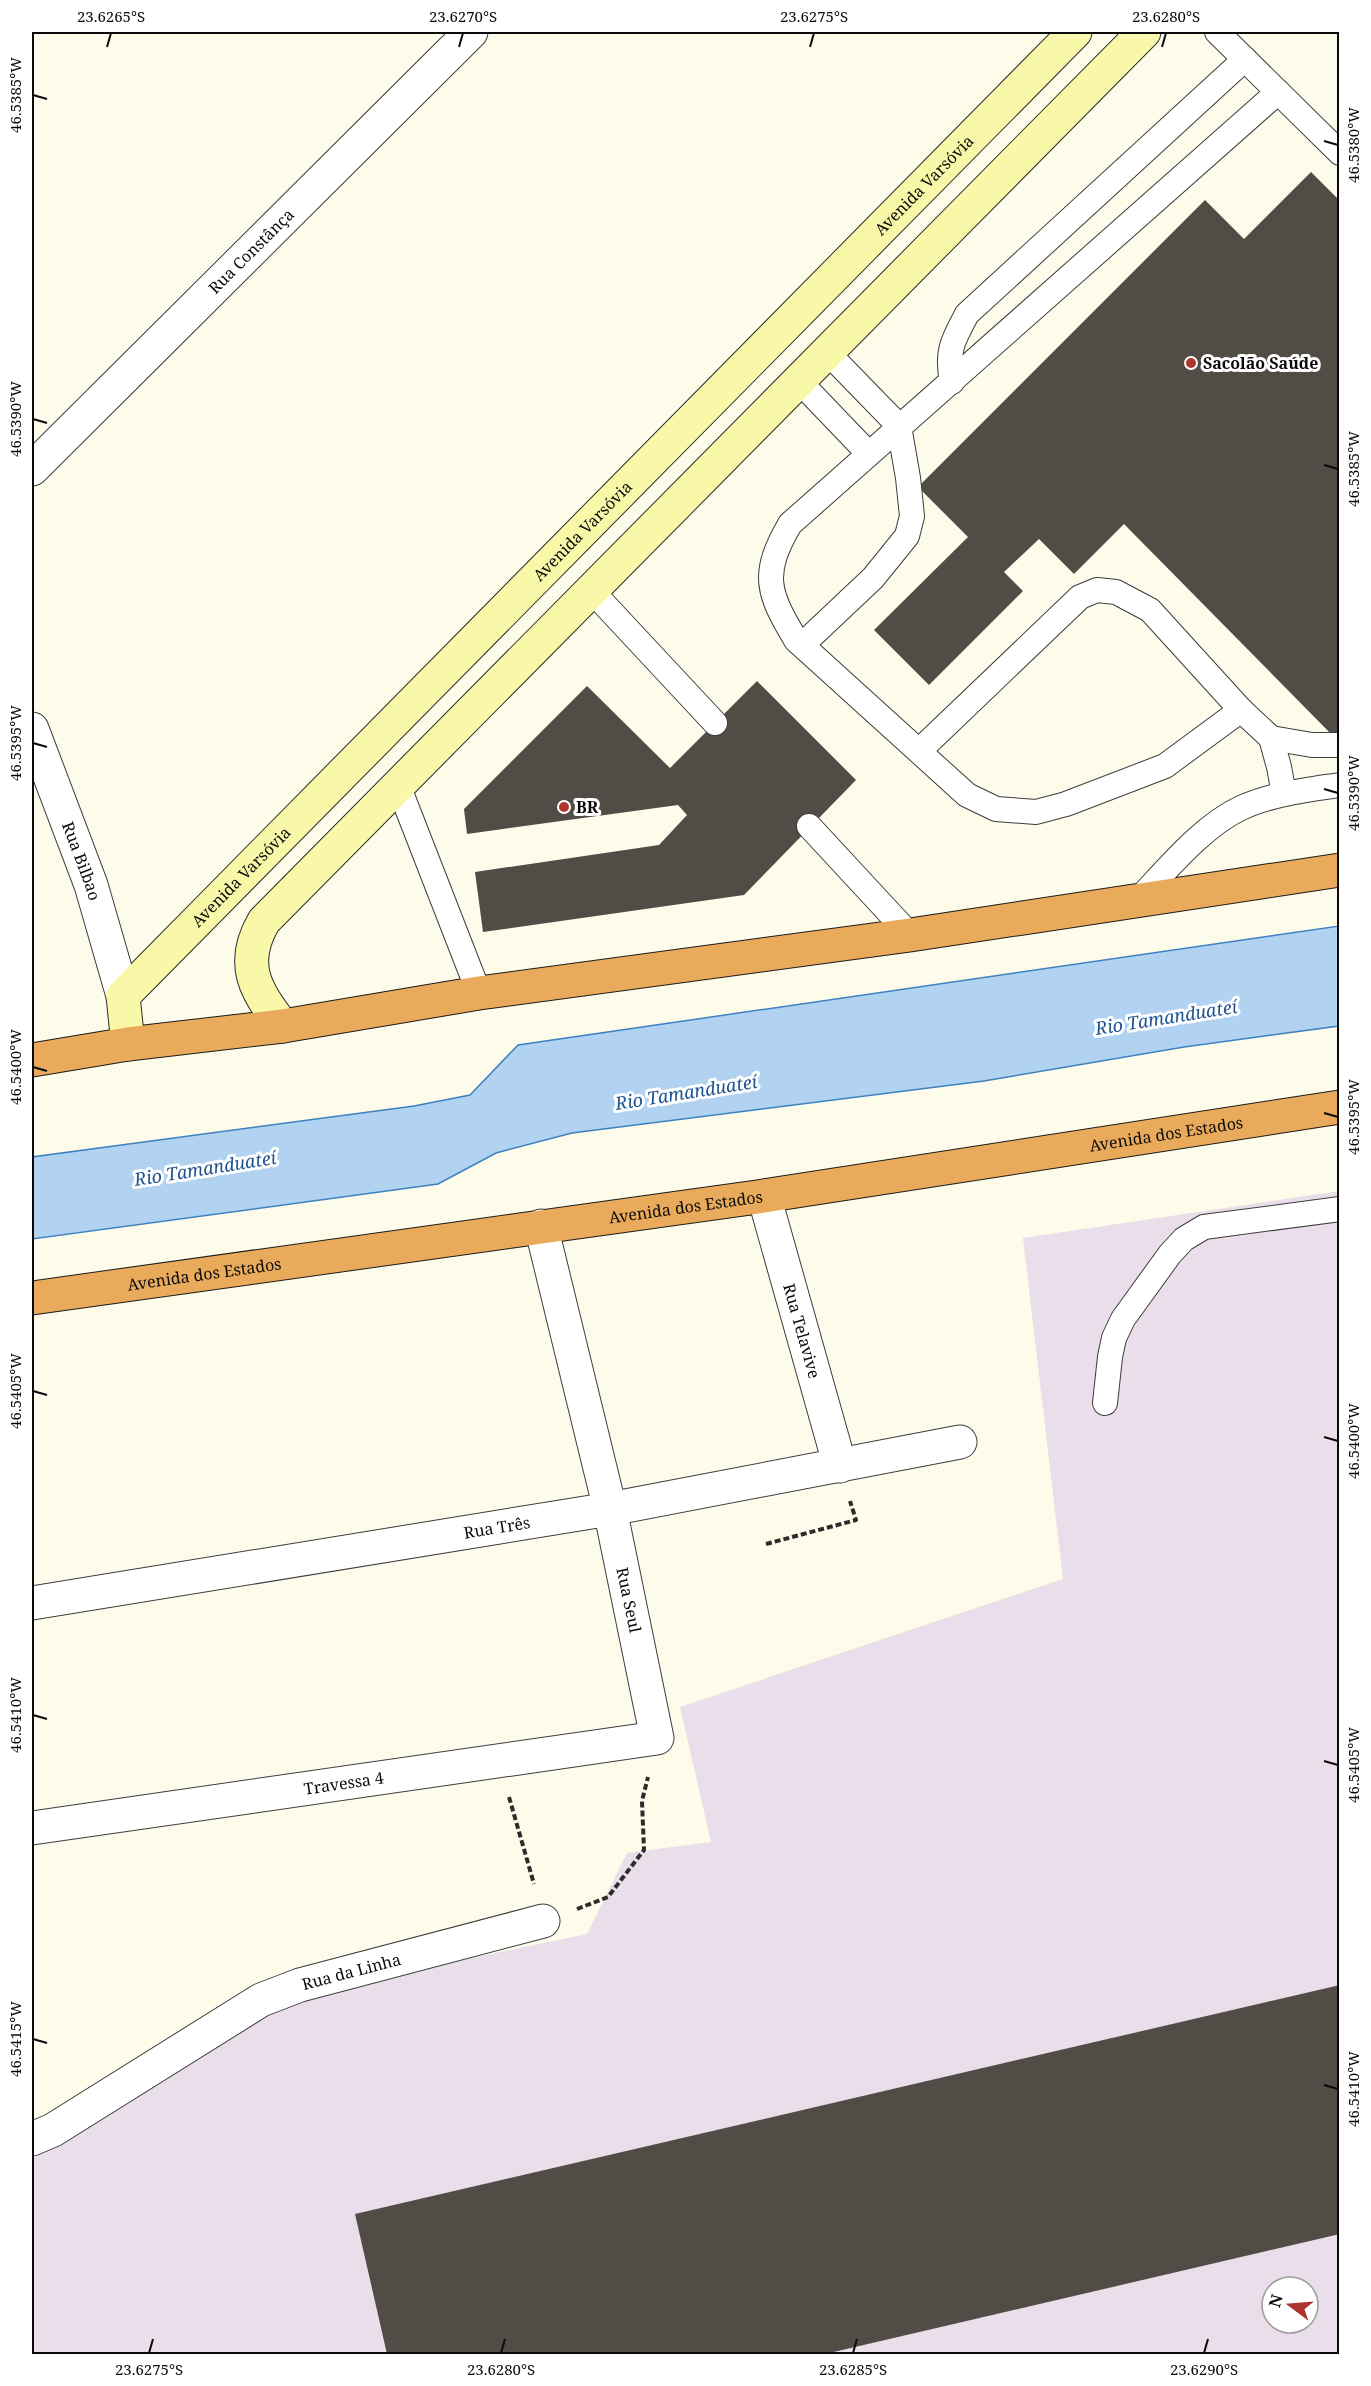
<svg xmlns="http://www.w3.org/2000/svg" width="1371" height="2386" font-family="'Noto Serif',serif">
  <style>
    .industrial { fill: #e9dee9; fill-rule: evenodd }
    .water { fill: #b1d3f1; stroke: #3e80c2; stroke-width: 1.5 }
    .building { fill: #524c47 }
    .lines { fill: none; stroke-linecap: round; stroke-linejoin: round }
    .lane-casing { stroke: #3d3d3d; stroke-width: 26 }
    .street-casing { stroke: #3d3d3d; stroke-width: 35 }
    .secondary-casing { stroke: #2c2c2c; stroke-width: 35 }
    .highway-casing { stroke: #1b1b1b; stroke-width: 35 }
    .path { stroke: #2c2c2c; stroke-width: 4; stroke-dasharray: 6 3; stroke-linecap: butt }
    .lane { stroke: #fff; stroke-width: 24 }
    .street { stroke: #fff; stroke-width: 33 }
    .secondary { stroke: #f9f8a8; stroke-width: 33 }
    .highway { stroke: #e9aa5b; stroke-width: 33 }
    .ticks { fill: none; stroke: #0a0a0a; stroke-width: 2 }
    .poi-dot { fill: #ae342e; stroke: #fff; stroke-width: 2 }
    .labels { text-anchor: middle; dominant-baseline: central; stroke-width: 6; stroke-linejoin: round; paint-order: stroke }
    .street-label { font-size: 16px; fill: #0a0a0a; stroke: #fff }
    .poi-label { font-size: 16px; font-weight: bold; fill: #0a0a0a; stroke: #fff; text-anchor: start }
    .water-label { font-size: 18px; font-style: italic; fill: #1e5391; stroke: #fff }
    .neatline { fill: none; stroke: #0a0a0a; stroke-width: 2 }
    .ticks-label { font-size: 15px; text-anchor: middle; fill: #0a0a0a }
  </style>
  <rect width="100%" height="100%" fill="#fdfbe9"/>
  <path class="industrial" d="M1339,1191V2354H32V2150L230,2008L587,1934L627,1853L711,1842L680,1707L1063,1579L1023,1238ZM1272,2287H1308V2323H1272Z"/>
  <polygon class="water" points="1339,926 1339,1026 1184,1047 984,1081 572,1133 496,1153 438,1184 32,1239 32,1157 414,1106 470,1095 518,1045"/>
  <g class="building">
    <polygon points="1311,172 1340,201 1340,733 1335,738 1124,524 1074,574 1039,539 1004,572 1023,591 929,685 874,630 968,537 918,487 1205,200 1244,239"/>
    <polygon points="757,681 856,780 744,895 483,932 475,872 659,845 687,815 678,805 467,834 464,809 587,686 670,768"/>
    <polygon points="1340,1985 1340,2234 825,2354 387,2354 355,2214"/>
  </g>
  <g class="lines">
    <g class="lane-casing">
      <g id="lane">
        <polyline points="1217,32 1340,153"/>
        <polyline points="799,381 868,453"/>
        <path d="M952,382C946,351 953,340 967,314L1245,59"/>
        <polyline points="591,590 715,723"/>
        <polyline points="802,645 873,578 907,536 912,516 908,478 899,426 827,352"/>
        <path d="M1241,710L1165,766L1066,804L1036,812L996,809L967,795L796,640C767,592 761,574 790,524L1278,92"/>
        <polyline points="1271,738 1312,745 1340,745"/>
        <polyline points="919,751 1080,597 1097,590 1116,592 1150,610 1241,710 1271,738 1279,767 1284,794"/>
        <polyline points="398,785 479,993"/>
        <polyline points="809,826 910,935"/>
        <path d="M1135,903C1165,872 1202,826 1241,808C1271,794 1307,790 1340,785"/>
        <polyline points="1105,1403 1110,1357 1114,1338 1123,1319 1170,1254 1184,1239 1204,1227 1340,1209"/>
      </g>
    </g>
    <g class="street-casing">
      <g id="street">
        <path id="s1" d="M32,469L471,32"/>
        <path id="s2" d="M32,729L91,885L123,996"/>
        <path id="s3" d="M764,1196L840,1466"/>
        <path id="s4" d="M32,1603L610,1509L960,1442"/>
        <path id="s5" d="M32,1828L657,1738L610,1509L541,1226"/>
        <path id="s6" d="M32,2139L53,2130L261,2000L300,1985L543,1921"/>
      </g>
    </g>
    <g class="secondary-casing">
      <g id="secondary">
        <path d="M283,1026C255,992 239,963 264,921L1144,32"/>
        <path id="s7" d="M128,1044L123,996L1075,32"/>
      </g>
    </g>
    <g class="highway-casing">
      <g id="highway">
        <polyline points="32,1060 128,1044 283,1026 479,993 910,935 1340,870"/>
        <path id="s8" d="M32,1298L764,1196L1340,1107"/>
      </g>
    </g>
    <g class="path">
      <polyline points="766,1544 856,1520 850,1501"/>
      <polyline points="509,1797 534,1884"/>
      <polyline points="577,1909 608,1897 644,1850 642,1801 648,1777"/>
    </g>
    <use href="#lane" class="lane"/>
    <use href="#street" class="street"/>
    <use href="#secondary" class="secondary"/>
    <use href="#highway" class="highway"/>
  </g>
  <path class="ticks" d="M107,47L111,33M459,47L463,33M810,47L814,33M1162,47L1166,33M33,95L47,99M1324,141L1338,145M33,419L47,423M1324,465L1338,469M33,743L47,747M1324,789L1338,793M33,1067L47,1071M1324,1113L1338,1117M33,1391L47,1395M1324,1437L1338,1441M33,1715L47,1719M1324,1761L1338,1765M33,2039L47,2043M1324,2085L1338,2089M149,2353L153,2339M501,2353L505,2339M853,2353L857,2339M1204,2353L1208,2339"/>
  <g class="poi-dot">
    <circle cx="1191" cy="363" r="6"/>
    <circle cx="564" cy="807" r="6"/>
  </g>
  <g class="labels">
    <g class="street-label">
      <text stroke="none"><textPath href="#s7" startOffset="1188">Avenida Varsóvia</textPath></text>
      <text stroke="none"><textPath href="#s1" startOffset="309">Rua Constânça</textPath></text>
      <text stroke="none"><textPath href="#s7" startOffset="702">Avenida Varsóvia</textPath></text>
      <text stroke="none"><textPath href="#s2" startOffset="141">Rua Bilbao</textPath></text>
      <text stroke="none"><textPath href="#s7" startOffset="216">Avenida Varsóvia</textPath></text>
      <text stroke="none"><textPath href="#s8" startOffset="1146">Avenida dos Estados</textPath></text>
      <text stroke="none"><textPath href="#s8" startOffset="660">Avenida dos Estados</textPath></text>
      <text stroke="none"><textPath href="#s8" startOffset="174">Avenida dos Estados</textPath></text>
      <text stroke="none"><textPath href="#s3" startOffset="140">Rua Telavive</textPath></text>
      <text stroke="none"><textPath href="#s4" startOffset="471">Rua Três</textPath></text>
      <text transform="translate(629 1600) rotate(78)">Rua Seul</text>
      <text stroke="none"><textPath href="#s5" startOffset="315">Travessa 4</textPath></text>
      <text stroke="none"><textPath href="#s6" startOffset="363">Rua da Linha</textPath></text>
    </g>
    <g class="poi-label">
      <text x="1203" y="363">Sacolão Saúde</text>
      <text x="576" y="807">BR</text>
    </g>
    <g class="water-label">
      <text transform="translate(1166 1017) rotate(-9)">Rio Tamanduateí</text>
      <text transform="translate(686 1092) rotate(-9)">Rio Tamanduateí</text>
      <text transform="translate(205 1168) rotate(-9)">Rio Tamanduateí</text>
    </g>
  </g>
  <rect width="1371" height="2386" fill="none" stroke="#ffffff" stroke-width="66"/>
  <g transform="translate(1290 2305) rotate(286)"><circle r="28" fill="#ffffff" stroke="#9d9d9d" stroke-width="1.5"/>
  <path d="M0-4.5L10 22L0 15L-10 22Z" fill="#ae342e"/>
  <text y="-9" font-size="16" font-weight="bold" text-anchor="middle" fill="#0a0a0a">N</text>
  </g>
  <rect x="33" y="33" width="1305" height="2320" class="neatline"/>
  <g class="ticks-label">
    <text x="111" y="22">23.6265°S</text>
    <text x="463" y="22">23.6270°S</text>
    <text x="814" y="22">23.6275°S</text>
    <text x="1166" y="22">23.6280°S</text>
    <text transform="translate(16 95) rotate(-90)" y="5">46.5385°W</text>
    <text transform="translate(1354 145) rotate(-90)" y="5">46.5380°W</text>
    <text transform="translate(16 419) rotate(-90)" y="5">46.5390°W</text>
    <text transform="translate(1354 469) rotate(-90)" y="5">46.5385°W</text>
    <text transform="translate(16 743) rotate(-90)" y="5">46.5395°W</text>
    <text transform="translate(1354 793) rotate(-90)" y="5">46.5390°W</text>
    <text transform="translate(16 1067) rotate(-90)" y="5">46.5400°W</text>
    <text transform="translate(1354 1117) rotate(-90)" y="5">46.5395°W</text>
    <text transform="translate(16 1391) rotate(-90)" y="5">46.5405°W</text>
    <text transform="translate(1354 1441) rotate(-90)" y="5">46.5400°W</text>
    <text transform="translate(16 1715) rotate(-90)" y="5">46.5410°W</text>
    <text transform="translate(1354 1765) rotate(-90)" y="5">46.5405°W</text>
    <text transform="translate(16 2039) rotate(-90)" y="5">46.5415°W</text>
    <text transform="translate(1354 2089) rotate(-90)" y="5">46.5410°W</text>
    <text x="149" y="2375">23.6275°S</text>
    <text x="501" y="2375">23.6280°S</text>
    <text x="853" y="2375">23.6285°S</text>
    <text x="1204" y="2375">23.6290°S</text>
  </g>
</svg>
